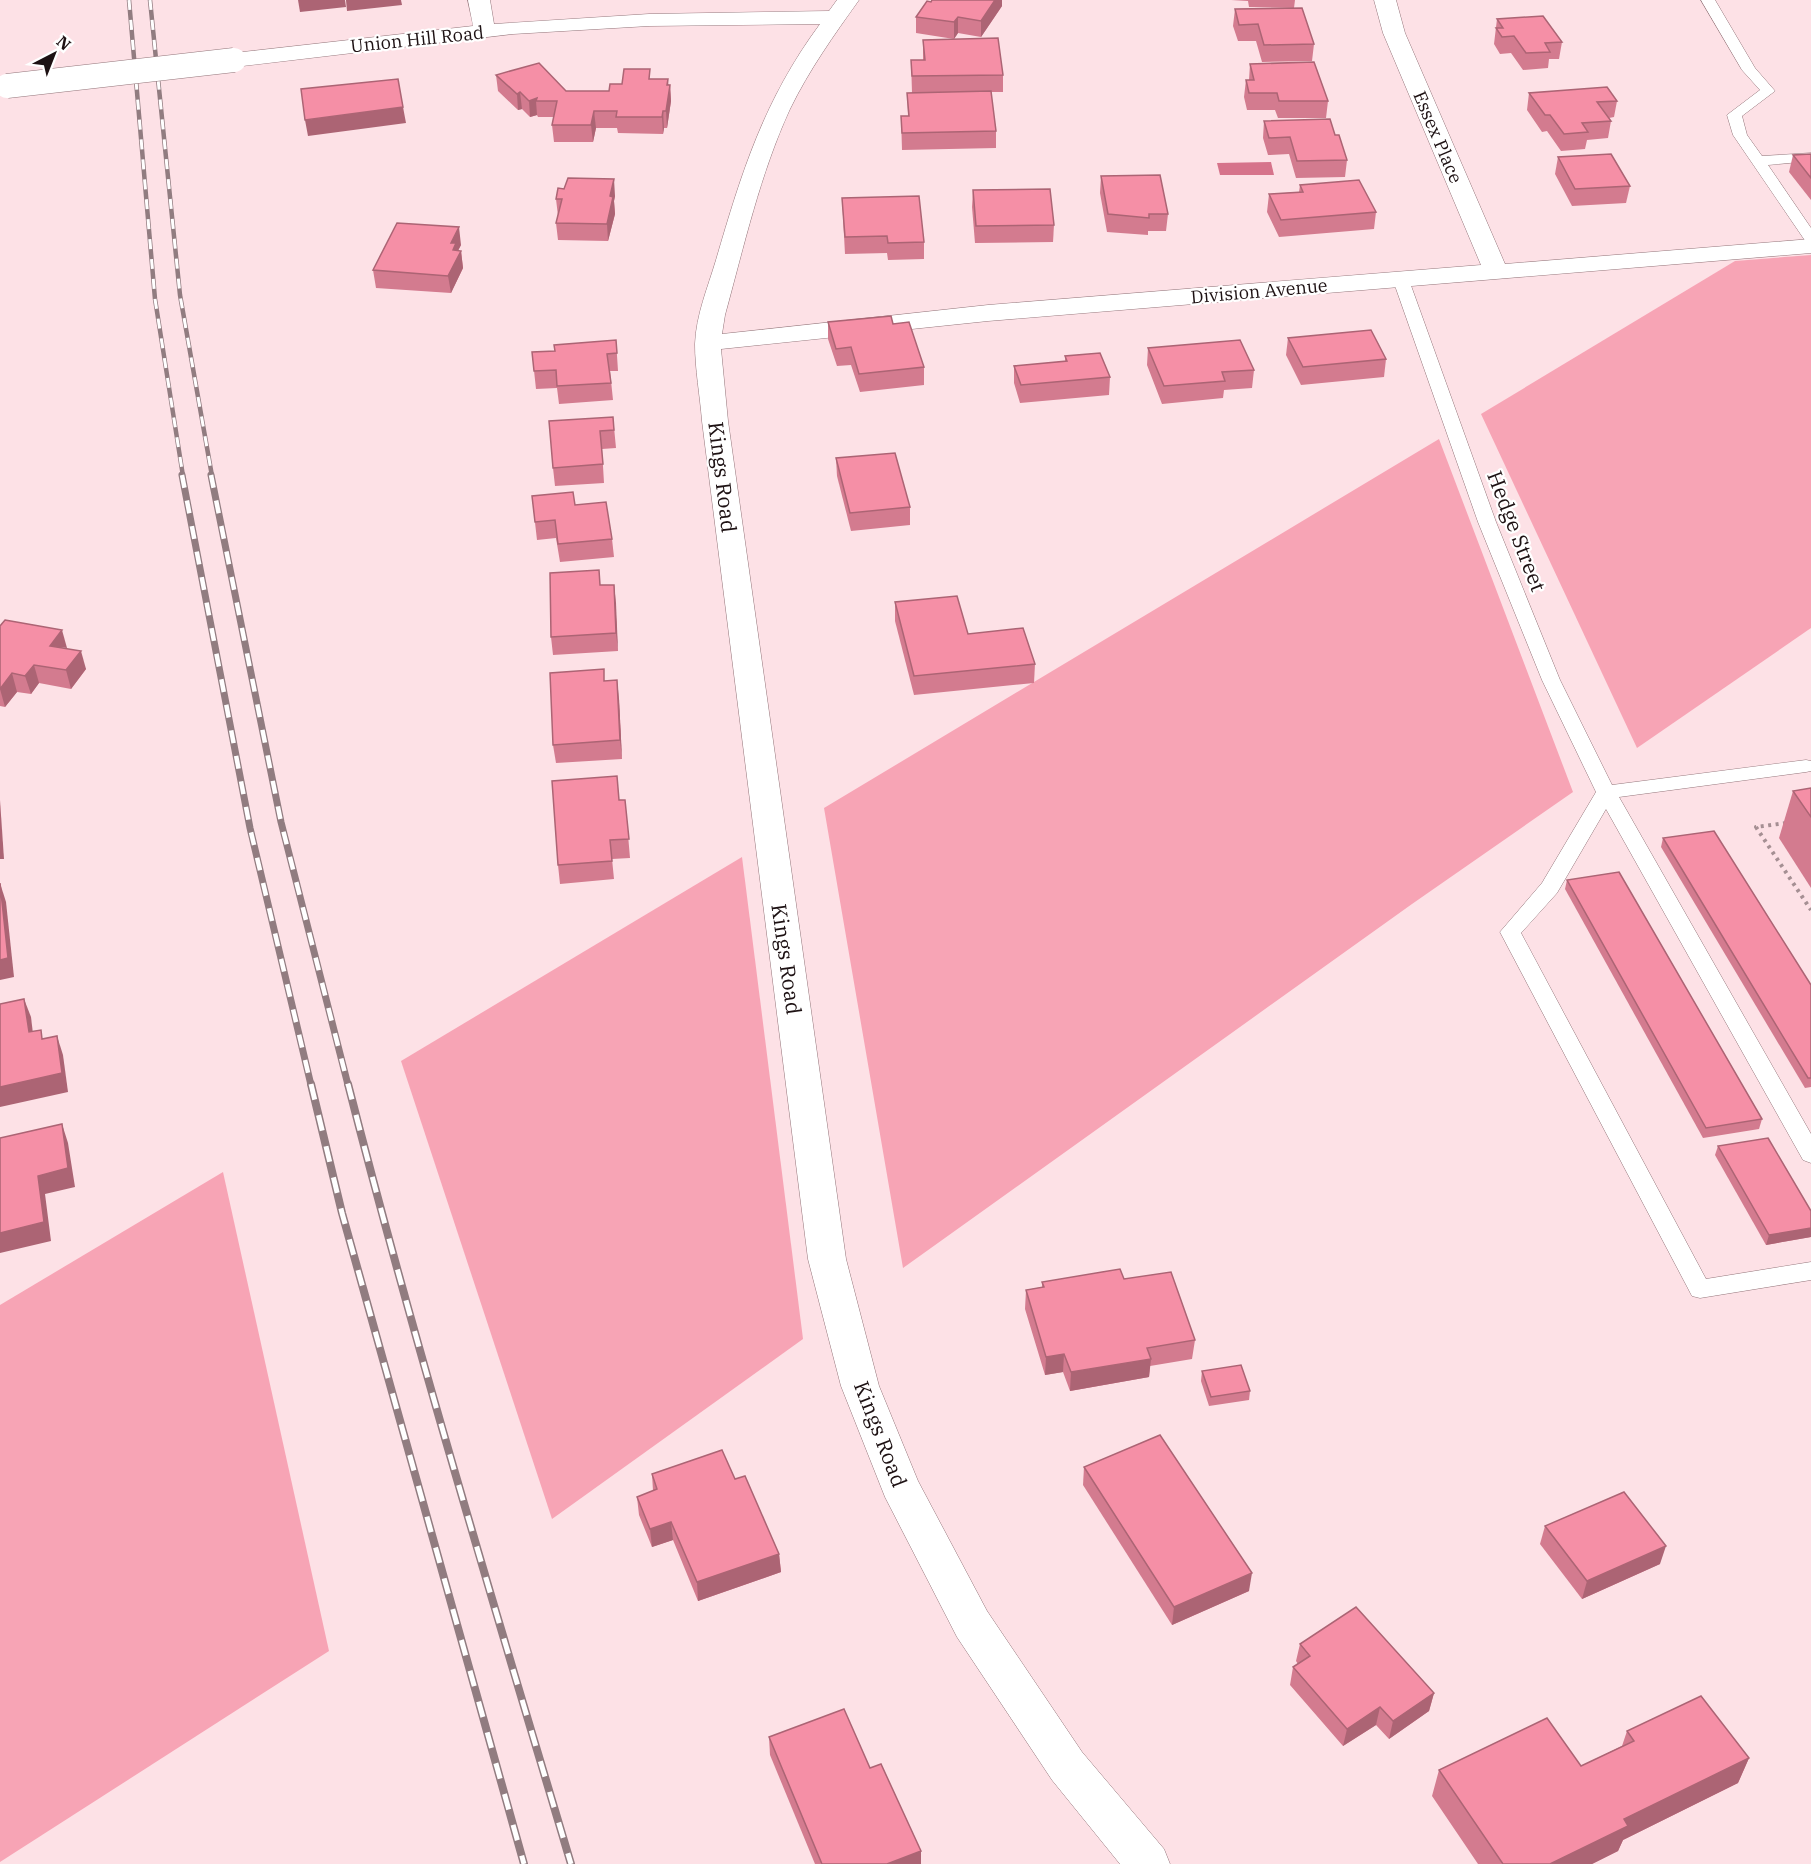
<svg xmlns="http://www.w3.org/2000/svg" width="1811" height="1864" font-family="'IBM Plex Serif',serif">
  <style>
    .green { fill: #f7a4b5 }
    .water { fill: #d6738b }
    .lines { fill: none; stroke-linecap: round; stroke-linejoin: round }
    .service-casing { stroke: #93757a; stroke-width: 1 }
    .minor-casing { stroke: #93757a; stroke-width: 1 }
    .path { stroke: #a58f93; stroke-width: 4; stroke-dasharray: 3 4.5; stroke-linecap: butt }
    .service { fill: #fff; fill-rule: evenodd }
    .minor { fill: #fff; fill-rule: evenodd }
    .rail-far2-casing { stroke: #917c80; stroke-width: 4.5 }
    .rail-far1-casing { stroke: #917c80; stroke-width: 7 }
    .rail-casing { stroke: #917c80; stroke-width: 8 }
    .rail-far2 { stroke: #fff; stroke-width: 3; stroke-dasharray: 10; stroke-linecap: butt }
    .rail-far1 { stroke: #fff; stroke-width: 4.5; stroke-dasharray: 13; stroke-linecap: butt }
    .rail { stroke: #fff; stroke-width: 5; stroke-dasharray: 16; stroke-linecap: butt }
    .minor-bridge-casing { stroke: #93757a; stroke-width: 25; stroke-linecap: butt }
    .minor-bridge { stroke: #fff; stroke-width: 24 }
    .wall { fill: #d37b8f }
    .shaded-wall { fill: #ac6474 }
    .building { fill: #f58fa6; stroke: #ac6474; stroke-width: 1.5 }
    .labels { text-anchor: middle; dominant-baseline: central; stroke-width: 4.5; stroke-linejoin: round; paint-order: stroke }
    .far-street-label { font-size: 18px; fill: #1d1113; stroke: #fff }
    .street-label { font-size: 21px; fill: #1d1113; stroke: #fff }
  </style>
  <rect width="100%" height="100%" fill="#fde1e6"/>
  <g class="green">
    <polygon points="1811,255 1811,628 1637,748 1481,414 1735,261"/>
    <polygon points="1439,439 1573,792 1412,904 903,1268 824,808"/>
    <polygon points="742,857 803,1339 552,1519 401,1061"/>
    <polygon points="223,1172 329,1651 0,1862 0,1305"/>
  </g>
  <polygon class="water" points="1271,162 1274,175 1220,175 1217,163"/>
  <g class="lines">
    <g class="service-casing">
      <g id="service">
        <polygon points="1701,0 1715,0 1755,68 1775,91 1742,116 1747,135 1762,156 1811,153 1811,161 1768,165 1811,228 1811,244 1806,242 1733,135 1727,115 1760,90 1742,70"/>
        <polygon points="1401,275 1409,280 1496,522 1560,680 1612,785 1806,760 1811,761 1811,771 1806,772 1619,797 1811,1134 1811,1163 1803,1160 1606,809 1557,893 1521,933 1706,1279 1811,1262 1811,1280 1700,1298 1692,1296 1500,932 1542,883 1596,792 1542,680 1478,522 1393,280"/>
      </g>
    </g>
    <g class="minor-casing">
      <path id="minor" d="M468,0H490L494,24L649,14L829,11L837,0H859C834,35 809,70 790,109C760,174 744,246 725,315L722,334L988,305L1481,265L1383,33L1374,0H1396L1405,33L1505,264L1811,239V253L988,321L721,349L728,421L846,1259L879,1386L918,1481L987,1611L1082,1752L1164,1849L1170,1864H1120L1052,1780L957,1637L885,1497L841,1386L808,1259L702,421C700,396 695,369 695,344C696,315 708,287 716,260C742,171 764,100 820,24L649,26L513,34L234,67L226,65L223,60L226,55L234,53L473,26Z"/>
    </g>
    <polyline class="path" points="1786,823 1756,827 1811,910"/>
    <use href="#service" class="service"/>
    <use href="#minor" class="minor"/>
    <g class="rail-far2-casing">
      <g id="rail-far2">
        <polyline points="129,0 155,299 183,476"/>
        <polyline points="150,0 180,295 212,476"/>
      </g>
    </g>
    <g class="rail-far1-casing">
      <g id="rail-far1">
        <polyline points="182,475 250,828 311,1085"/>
        <polyline points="211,475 281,822 348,1085"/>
      </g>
    </g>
    <g class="rail-casing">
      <g id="rail">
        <polyline points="311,1084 342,1213 524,1864"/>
        <path d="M348,1084C415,1346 494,1605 571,1864"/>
      </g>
    </g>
    <use href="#rail-far2" class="rail-far2"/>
    <use href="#rail-far1" class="rail-far1"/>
    <use href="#rail" class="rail"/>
    <g class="minor-bridge-casing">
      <polyline id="minor-bridge" points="7,86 234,60"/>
    </g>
    <use href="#minor-bridge" class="minor-bridge"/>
  </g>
  <g class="wall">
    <polygon points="932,0 1002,0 1002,6 981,37 958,33 954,39 916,33 916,17"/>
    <polygon points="1231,0 1295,0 1294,8 1249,7 1248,1"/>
    <polygon points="1235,9 1314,44 1312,61 1262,62 1256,41 1238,41 1233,26"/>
    <polygon points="1497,19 1562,42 1559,59 1549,59 1548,68 1523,70 1511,53 1500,54 1494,44"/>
    <polygon points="923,40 1003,75 1003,92 991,92 996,131 996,148 902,150 901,116 908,116 907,93 912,93 911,60 923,60"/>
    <polygon points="1250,64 1328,101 1326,118 1278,118 1275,110 1247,110 1244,97 1246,80 1249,80"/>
    <polygon points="496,75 566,91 609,91 622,84 651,79 670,85 671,101 667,128 664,128 663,134 618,133 617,128 596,128 593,142 554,142 552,125 554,117 538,117 537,115 530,117 522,109 518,110 498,91"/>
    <polygon points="1529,93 1617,101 1614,117 1609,118 1611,121 1608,138 1587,140 1585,149 1561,151 1547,131 1542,132 1527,110"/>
    <polygon points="1264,121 1347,160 1345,177 1296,178 1289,154 1268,155 1263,138"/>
    <polygon points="1811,154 1811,200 1789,172 1793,155"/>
    <polygon points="1558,157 1630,186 1626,203 1572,206 1555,174"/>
    <polygon points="1101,176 1168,214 1166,231 1148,231 1148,235 1107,232 1100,193"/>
    <polygon points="1300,185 1376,212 1374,229 1279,237 1267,212 1269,194 1299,192"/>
    <polygon points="973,190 1054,225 1053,242 975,243 972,207"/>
    <polygon points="615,196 614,201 615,214 608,241 558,240 556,223 558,216 556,199"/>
    <polygon points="842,198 924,242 924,259 888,260 887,253 845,254"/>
    <polygon points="461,245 458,250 461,251 463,268 451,293 376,288 373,270"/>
    <polygon points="828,322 893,324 924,367 924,385 860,392 851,365 837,366 828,339"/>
    <polygon points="1288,338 1386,359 1384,377 1301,385 1286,355"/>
    <polygon points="616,340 618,371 610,371 613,400 559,404 557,388 536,389 532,352 555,351"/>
    <polygon points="1148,348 1254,370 1252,388 1224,390 1223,398 1162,404 1147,365"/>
    <polygon points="1065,356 1110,377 1109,395 1020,403 1014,383 1014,366 1065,362"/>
    <polygon points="613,417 616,448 602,449 604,483 555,486 553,468"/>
    <polygon points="836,458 910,507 910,525 851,531 837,476"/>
    <polygon points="532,496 575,505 612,539 614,557 560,562 556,538 537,540"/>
    <polygon points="599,570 600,585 614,585 618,651 553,655 551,637"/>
    <polygon points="895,602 1035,664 1034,683 914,695 895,621"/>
    <polygon points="0,626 67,649 86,669 71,689 39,683 31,694 17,692 5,707 0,706"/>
    <polygon points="605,681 619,699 622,759 556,763 553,745"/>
    <polygon points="1811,788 1811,888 1779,838 1793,791"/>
    <polygon points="619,800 625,800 630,858 612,859 614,879 560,884 558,865"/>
    <polygon points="1663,838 1811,985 1811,1087 1805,1088 1661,847"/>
    <polygon points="1567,880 1762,1119 1759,1129 1703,1138 1565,889"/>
    <polygon points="1718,1146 1811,1211 1811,1237 1766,1245 1715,1155"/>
    <polygon points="1124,1279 1195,1340 1192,1359 1150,1366 1149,1377 1070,1391 1063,1372 1045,1375 1025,1309 1026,1290 1042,1287 1042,1282"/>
    <polygon points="1202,1371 1250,1391 1249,1400 1209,1406 1201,1381"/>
    <polygon points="1084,1467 1249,1591 1172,1625 1083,1485"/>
    <polygon points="652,1474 735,1479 779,1554 781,1572 698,1601 673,1540 652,1547 639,1515 637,1497 653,1491"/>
    <polygon points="1545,1526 1660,1564 1582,1599 1540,1544"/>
    <polygon points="1300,1644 1434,1693 1429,1711 1389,1739 1376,1725 1343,1746 1290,1685 1293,1667 1298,1664 1296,1661"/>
    <polygon points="1627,1731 1749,1758 1738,1783 1623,1840 1618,1851 1592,1864 1478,1864 1432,1796 1439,1770 1581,1766 1622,1746"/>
    <polygon points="769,1737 870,1768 921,1851 921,1864 815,1864 770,1755"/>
  </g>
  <g class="shaded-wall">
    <polygon points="298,0 345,0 346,7 300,12"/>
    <polygon points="346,0 401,0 402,5 347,11"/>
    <polygon points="995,0 1002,0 1002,6 981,37 981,21"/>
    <polygon points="958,17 958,33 954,39 954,22"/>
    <polygon points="668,79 669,95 670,85 671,101 667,128 666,111"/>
    <polygon points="520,92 522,109 518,110 517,94"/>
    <polygon points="537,98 536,101 537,115 530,117 529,101"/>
    <polygon points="403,107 406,123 308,136 305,120"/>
    <polygon points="594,111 596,128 593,142 591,125"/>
    <polygon points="663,111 664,128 663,134 662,117"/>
    <polygon points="614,179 615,196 614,201 615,214 608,241 607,224 610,196"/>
    <polygon points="459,227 461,245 457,253 461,251 463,268 451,293 448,276 451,243"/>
    <polygon points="614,585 616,603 618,651 616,633"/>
    <polygon points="62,630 67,648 50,646"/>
    <polygon points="81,651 86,669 71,689 66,670"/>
    <polygon points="34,665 39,683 31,694 25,676"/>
    <polygon points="12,673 17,692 5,707 0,689"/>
    <polygon points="617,680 619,699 622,759 620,740"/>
    <polygon points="0,800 4,859 0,859"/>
    <polygon points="0,883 6,902 14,977 0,980"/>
    <polygon points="24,999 31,1017 35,1051 29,1032"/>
    <polygon points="57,1036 63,1055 68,1092 0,1107 0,1087"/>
    <polygon points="62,1124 68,1143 75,1187 45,1194 51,1241 0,1253 0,1233 38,1176"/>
    <polygon points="1811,1228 1811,1237 1766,1245 1769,1235"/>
    <polygon points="1064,1354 1063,1372 1045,1375 1046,1357"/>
    <polygon points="1151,1359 1149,1377 1070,1391 1071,1372"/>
    <polygon points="671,1522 673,1540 652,1547 650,1529"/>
    <polygon points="1666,1546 1660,1564 1582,1599 1587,1581"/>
    <polygon points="779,1554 781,1572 698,1601 697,1582"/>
    <polygon points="1252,1573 1249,1591 1172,1625 1174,1607"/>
    <polygon points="1434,1693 1429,1711 1389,1739 1393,1721"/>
    <polygon points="1380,1707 1376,1725 1343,1746 1347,1729"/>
    <polygon points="1749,1758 1738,1783 1623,1840 1618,1851 1592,1864 1550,1864 1624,1819"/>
    <polygon points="921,1851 921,1864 887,1864"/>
  </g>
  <g class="building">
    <polygon points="932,0 995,0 981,21 958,17 954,22 916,17 927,1 931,2"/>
    <polygon points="1302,8 1314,44 1264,45 1258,24 1239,25 1235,9"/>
    <polygon points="1543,16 1562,42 1545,43 1550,52 1526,53 1514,36 1502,37 1496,28 1503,28 1497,19"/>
    <polygon points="998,38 1003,75 912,76 911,60 925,60 923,40"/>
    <polygon points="1314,62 1328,101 1279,101 1277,93 1249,93 1246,80 1254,80 1250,64"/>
    <polygon points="539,63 566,91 609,91 610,84 622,84 624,69 650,69 649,79 668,79 667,85 670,85 666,111 663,111 662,117 616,117 617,111 594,111 591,125 552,125 557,101 536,101 537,98 529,101 520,92 517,94 496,75"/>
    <polygon points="398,79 403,107 305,120 301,89"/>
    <polygon points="1607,87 1617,101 1597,102 1611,121 1582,123 1588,132 1564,134 1550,115 1545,115 1529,93"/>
    <polygon points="991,91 996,131 902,133 901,116 909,116 907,93"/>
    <polygon points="1330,119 1335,135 1339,135 1347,160 1297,161 1290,137 1269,138 1264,121"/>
    <polygon points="1611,154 1630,186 1575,189 1558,157"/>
    <polygon points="1811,154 1811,178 1793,155"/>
    <polygon points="1160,175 1168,214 1149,214 1149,218 1108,214 1101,176"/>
    <polygon points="568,178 614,179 610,196 613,197 607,224 556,223 562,199 556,199 558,188 564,189"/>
    <polygon points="1359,180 1376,212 1281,220 1269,194 1303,192 1300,185"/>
    <polygon points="1050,189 1054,225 976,226 973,190"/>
    <polygon points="919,196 924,242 888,243 887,236 845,237 842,198"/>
    <polygon points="397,223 459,227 451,243 456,243 453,250 461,251 448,276 373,270"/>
    <polygon points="891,316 893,324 909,322 924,367 859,374 851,347 836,349 828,322"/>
    <polygon points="1371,330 1386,359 1303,367 1288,338"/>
    <polygon points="616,340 617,353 607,354 611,383 557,386 556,370 534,371 532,352 555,351 554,345"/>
    <polygon points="1240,340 1254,370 1222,372 1225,381 1164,386 1148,348"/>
    <polygon points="1100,353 1110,377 1021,385 1014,366 1067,361 1065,356"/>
    <polygon points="613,417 614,430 600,431 603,464 553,468 549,421"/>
    <polygon points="895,453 910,507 850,513 836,458"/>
    <polygon points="573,492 575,505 606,502 612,539 558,544 555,520 535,522 532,496"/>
    <polygon points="599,570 600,585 614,585 616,633 551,637 550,573"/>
    <polygon points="957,596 968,634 1023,628 1035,664 914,676 895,602"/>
    <polygon points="5,620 62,630 50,646 81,651 66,670 34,665 25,676 12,673 0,689 0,626"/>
    <polygon points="604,669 604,681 617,680 620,740 553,745 550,673"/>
    <polygon points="617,776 619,800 625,800 629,839 610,840 612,861 558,865 552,781"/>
    <polygon points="1811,788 1811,817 1793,791"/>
    <polygon points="1714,831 1811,985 1811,1078 1808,1078 1663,838"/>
    <polygon points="1619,872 1762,1119 1706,1128 1567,880"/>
    <polygon points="0,883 8,958 0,960"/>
    <polygon points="24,999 29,1032 41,1030 42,1039 57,1036 62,1073 0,1087 0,1004"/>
    <polygon points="62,1124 68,1168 38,1176 44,1222 0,1233 0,1138"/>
    <polygon points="1768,1138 1811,1211 1811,1228 1769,1235 1718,1146"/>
    <polygon points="1120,1269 1124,1279 1171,1272 1195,1340 1147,1348 1151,1359 1071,1372 1064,1354 1046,1357 1026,1290 1044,1287 1042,1282"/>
    <polygon points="1241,1365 1250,1391 1211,1397 1202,1371"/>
    <polygon points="1160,1435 1252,1573 1174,1607 1084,1467"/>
    <polygon points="722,1450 735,1479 745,1476 779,1554 697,1582 671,1522 650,1529 637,1497 657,1489 652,1474"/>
    <polygon points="1624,1492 1666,1546 1587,1581 1545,1526"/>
    <polygon points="1356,1607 1434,1693 1393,1721 1380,1707 1347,1729 1293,1667 1310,1656 1300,1644"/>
    <polygon points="1701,1696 1749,1758 1624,1819 1628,1826 1550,1864 1503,1864 1439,1770 1547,1718 1581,1766 1634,1741 1627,1731"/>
    <polygon points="844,1709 870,1768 881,1764 921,1851 887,1864 822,1864 769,1737"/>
  </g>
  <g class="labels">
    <g class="far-street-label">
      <text transform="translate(417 39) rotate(-6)">Union Hill Road</text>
      <text transform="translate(1438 137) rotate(67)">Essex Place</text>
      <text transform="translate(1259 291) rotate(-5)">Division Avenue</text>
    </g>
    <g class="street-label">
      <text transform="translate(723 477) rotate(83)">Kings Road</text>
      <text transform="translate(1517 531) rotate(69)">Hedge Street</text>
      <text transform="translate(787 959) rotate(82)">Kings Road</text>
      <text transform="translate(881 1434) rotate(69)">Kings Road</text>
    </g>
  </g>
  <g transform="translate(54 54) rotate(42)" stroke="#ffffff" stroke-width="4.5" paint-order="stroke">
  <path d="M0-4.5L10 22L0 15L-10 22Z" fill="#1d1113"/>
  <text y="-9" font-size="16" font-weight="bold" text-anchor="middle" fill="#1d1113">N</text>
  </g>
</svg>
